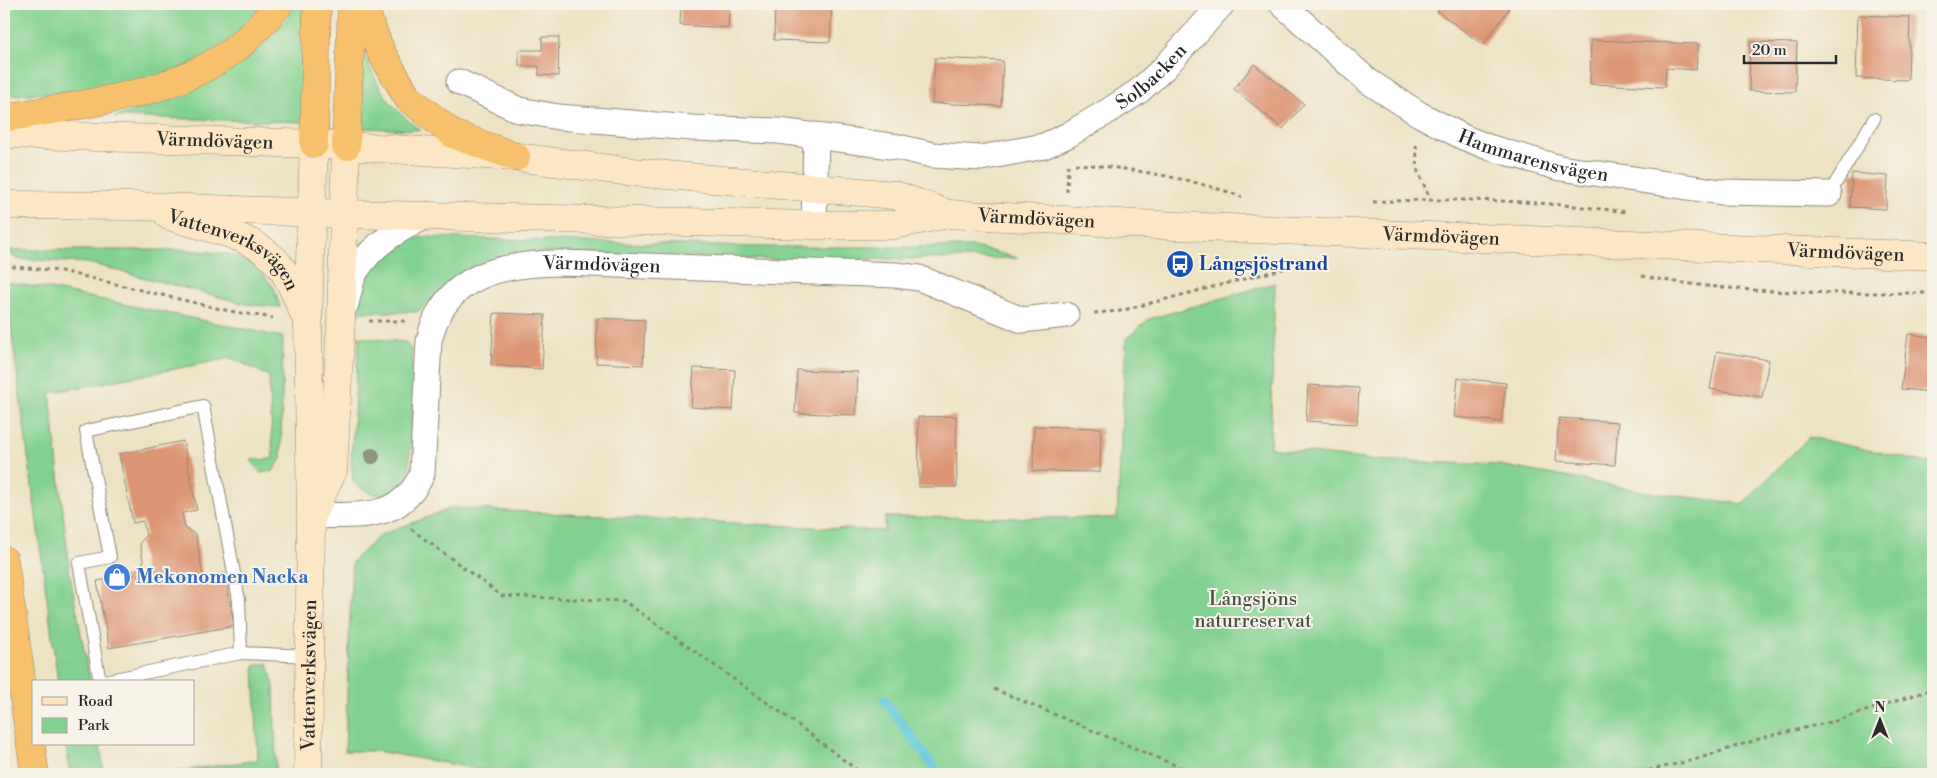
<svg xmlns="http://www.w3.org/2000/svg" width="1937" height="778" font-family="'Libre Bodoni',serif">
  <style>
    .green { fill: #83d190; stroke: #577e5e }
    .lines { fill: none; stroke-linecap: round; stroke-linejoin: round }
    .stream { stroke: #5ec6da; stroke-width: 9 }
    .building { fill: #dc9674 }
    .lane-casing { stroke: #8c8778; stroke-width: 14 }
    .street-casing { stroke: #8c8778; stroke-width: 27 }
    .secondary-casing { stroke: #8c8778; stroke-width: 29 }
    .highway-casing { stroke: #8c8778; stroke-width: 29 }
    .path { stroke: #8c8778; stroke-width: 3; stroke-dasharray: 4 4; stroke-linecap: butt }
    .lane { stroke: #fff; stroke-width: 12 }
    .street { stroke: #fff; stroke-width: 25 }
    .secondary { stroke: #fce6c4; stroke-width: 28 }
    .highway { stroke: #f7c06c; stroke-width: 28 }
    .tree { fill: #8e947e }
    .labels { text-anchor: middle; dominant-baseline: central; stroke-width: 4; stroke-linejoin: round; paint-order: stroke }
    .street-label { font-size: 19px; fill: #2b2b2b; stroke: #f7f3e8 }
    .transit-label { font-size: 19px; font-weight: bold; fill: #164399; stroke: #f7f3e8; text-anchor: start }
    .shop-label { font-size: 19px; font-weight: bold; fill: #366cbe; stroke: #f7f3e8; text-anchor: start }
    .park-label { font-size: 19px; fill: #415444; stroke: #f7f3e8 }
  </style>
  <rect width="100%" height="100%" fill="#f7f3e8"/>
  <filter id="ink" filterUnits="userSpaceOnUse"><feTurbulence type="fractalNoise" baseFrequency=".02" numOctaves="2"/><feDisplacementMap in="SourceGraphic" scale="10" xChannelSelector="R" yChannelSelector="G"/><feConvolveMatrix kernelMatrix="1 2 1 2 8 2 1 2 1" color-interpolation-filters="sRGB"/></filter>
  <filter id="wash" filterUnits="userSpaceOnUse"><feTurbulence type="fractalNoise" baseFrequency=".0096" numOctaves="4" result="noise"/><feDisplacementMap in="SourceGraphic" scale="20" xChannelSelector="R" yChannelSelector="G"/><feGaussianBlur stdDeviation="1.12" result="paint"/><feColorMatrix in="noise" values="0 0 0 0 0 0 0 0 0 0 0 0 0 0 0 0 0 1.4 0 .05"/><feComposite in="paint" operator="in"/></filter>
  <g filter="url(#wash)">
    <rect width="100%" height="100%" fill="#ede3c4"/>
    <g class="green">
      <path d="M4,4H261C204,89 96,92 4,95Z"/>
      <path d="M295,4H308L304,122L114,117C180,97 261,70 295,4Z"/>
      <path d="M360,41C377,85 382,100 420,130L362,128Z"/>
      <path d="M424,237L751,247H974L1018,258L781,260L533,252L438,294L417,312H355C359,284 375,250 405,240C411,238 418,238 424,237Z"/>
      <polygon points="4,250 189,250 229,254 255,264 274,288 280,307 246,304 88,263 17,259"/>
      <polygon points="5,282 45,288 283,337 281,459 273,471 261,473 251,460 273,459 269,376 231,358 50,393 70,575 90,682 58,682"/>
      <polygon points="1275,283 1270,448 1371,460 1499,465 1647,492 1743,504 1809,437 1933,464 1933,774 505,774 377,751 345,751 352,562 380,535 452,508 885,531 885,517 1117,518 1126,339 1149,319"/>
      <path d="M359,337L405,342L411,349L415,385L408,480L396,494C378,496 366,495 353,481L351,461Z"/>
      <polygon points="268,663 274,687 276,771 256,774 157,774 258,760 254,666"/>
      <polygon points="66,744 100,744 104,774 70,774"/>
    </g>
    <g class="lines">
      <polyline class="stream" points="884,700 939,774"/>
    </g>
    <g id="blocks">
      <g class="building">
        <polygon points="681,4 730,4 728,28 680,25"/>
        <polygon points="775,4 832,4 830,42 774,40"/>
        <polygon points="1442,4 1503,4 1509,9 1483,45 1437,11"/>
        <polygon points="1858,15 1910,17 1908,80 1856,78"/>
        <polygon points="542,37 559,37 558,76 539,75 539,66 519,66 519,50 542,50"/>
        <polygon points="1591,40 1698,44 1696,70 1666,68 1665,87 1590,84"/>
        <polygon points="1750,42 1797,43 1795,92 1749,91"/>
        <polygon points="935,58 1003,61 1001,106 932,103"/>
        <polygon points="1254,64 1304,104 1283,129 1234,89"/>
        <polygon points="1852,173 1888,176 1886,209 1850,207"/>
        <polygon points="494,313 545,315 542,369 491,365"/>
        <polygon points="597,318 645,320 643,365 596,363"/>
        <polygon points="1908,334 1933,337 1933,392 1901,389"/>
        <polygon points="1717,351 1769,360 1762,397 1710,389"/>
        <polygon points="694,368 735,370 733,410 691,407"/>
        <polygon points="797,370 858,372 856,415 795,413"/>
        <polygon points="1458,378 1506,383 1501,422 1454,417"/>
        <polygon points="1308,385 1359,388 1357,424 1306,421"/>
        <polygon points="956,416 957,487 919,487 918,417"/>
        <polygon points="1559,418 1618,422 1615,465 1556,461"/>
        <polygon points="1034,426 1101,428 1100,472 1033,471"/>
        <polygon points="183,441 197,510 182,513 185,528 196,535 203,577 225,573 234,626 109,648 97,581 145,573 140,543 146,535 143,521 133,523 119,454"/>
      </g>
    </g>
  </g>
  <g filter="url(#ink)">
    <use href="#blocks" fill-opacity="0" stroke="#8c8778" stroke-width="1"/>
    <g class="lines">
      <g class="lane-casing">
        <g id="lane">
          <polyline points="1829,194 1874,119"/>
          <polyline points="100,682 79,563 110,557 86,431 203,406 239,600 241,653"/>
          <polyline points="100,682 241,653 310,656"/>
        </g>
      </g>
      <g class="street-casing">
        <g id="street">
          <path id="s1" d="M1282,4L1368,81L1419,114L1463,137L1488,147L1560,168L1721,192L1829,194"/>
          <path id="s2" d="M459,82L519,110L558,117L692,128L779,131L898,147L932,155L981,158L1044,146L1068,135L1110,110L1139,91L1164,68L1222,4"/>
          <polyline points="814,225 816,135"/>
          <path d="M346,304C349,293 351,279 356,271C374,242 400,229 428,215"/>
          <path id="s3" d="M311,516C358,514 400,523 422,474L429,341C443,274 504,263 563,263L896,275L919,278L1022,320L1066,315"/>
        </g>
      </g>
      <g class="secondary-casing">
        <g id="secondary">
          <path id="s4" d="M4,134L314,144L516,157L632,172L895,195L948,214"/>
          <path id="s5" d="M4,205L134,206L343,214L814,225H894L948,214L1177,226L1933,256"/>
          <path id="s6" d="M169,216C205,228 255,234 280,266C291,280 298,301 306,318"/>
          <polyline points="314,510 333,471 341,320 346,146"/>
          <path id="s7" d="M308,774L311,516L308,321L314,144"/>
        </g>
      </g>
      <g class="highway-casing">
        <g id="highway">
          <polyline points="362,4 382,54 408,98 453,134 516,157"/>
          <path d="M4,118C79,104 166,98 231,52C249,39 265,21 279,4"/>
          <polyline points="314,144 317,4"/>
          <polyline points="346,146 352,4"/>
          <polyline points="4,560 35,774"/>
        </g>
      </g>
      <g class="path">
        <polyline points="1416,145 1418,172 1430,198"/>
        <path d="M1075,164C1125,167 1196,179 1242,197"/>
        <polyline points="1067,192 1068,165"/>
        <path d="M1373,202C1457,197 1543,201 1626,212"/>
        <polyline points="4,266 61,271 229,311 273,318"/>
        <path d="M1642,276C1737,295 1836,293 1933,293"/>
        <polyline points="1094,313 1120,311 1306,263"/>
        <polyline points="369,321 405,321"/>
        <polyline points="411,529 502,596 624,601 790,719 862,774"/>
        <polyline points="994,689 1196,774"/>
        <polyline points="1633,774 1694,760 1765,737 1835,721 1933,689"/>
      </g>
      <use href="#lane" class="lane"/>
      <use href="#street" class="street"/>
      <use href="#secondary" class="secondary"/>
      <use href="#highway" class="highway"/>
    </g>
    <circle class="tree" cx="372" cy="456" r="8"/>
  </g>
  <defs>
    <g id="bus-disc" transform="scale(1.4375)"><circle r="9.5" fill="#1a4fb4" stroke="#f7f3e8"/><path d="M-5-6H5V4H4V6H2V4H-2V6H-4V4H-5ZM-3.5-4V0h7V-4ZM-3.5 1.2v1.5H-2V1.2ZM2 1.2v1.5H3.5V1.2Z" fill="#fff"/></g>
    <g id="shop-disc" transform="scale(1.4375)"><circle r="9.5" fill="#3f7fe0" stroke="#f7f3e8"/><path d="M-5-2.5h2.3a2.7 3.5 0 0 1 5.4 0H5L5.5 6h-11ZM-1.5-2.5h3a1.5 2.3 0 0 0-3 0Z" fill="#fff"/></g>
  </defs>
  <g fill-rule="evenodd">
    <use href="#bus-disc" x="1180" y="264"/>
    <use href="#shop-disc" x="117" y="577"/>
  </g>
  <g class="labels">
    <g class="street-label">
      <text stroke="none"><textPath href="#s2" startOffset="724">Solbacken</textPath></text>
      <text stroke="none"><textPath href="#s4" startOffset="211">Värmdövägen</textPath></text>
      <text stroke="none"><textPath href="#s1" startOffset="299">Hammarensvägen</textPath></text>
      <text stroke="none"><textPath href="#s5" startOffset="1034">Värmdövägen</textPath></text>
      <text stroke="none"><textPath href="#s5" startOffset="1439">Värmdövägen</textPath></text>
      <text stroke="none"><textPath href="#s5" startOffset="1844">Värmdövägen</textPath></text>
      <text stroke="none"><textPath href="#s6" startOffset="75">Vattenverksvägen</textPath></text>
      <text stroke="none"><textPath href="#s3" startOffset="470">Värmdövägen</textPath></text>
      <text stroke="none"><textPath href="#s7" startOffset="99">Vattenverksvägen</textPath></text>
    </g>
    <g class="transit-label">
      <text x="1199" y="264">Långsjöstrand</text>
    </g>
    <g class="shop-label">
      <text x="136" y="577">Mekonomen Nacka</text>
    </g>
    <g class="park-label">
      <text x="1253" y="599">Långsjöns<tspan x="1253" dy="22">naturreservat</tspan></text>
    </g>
  </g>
  <rect width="1937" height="778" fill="none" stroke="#f7f3e8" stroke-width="20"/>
  <rect x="32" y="680" width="162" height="65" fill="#f7f3e8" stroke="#a5a39c"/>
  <rect x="42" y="697" width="25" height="8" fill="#fce6c4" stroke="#a5a39c"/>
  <text x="78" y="706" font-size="15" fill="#2b2b2b">Road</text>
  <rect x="42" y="718" width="25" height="15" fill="#83d190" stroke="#a5a39c"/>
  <text x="78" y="730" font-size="15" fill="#2b2b2b">Park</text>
  <g transform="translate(1880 720)" stroke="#f7f3e8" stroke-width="4" paint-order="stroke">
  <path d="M0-4L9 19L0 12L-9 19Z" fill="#2b2b2b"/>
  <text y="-8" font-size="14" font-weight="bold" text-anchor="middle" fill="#2b2b2b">N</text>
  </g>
  <path d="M1744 55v8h92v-8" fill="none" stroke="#2b2b2b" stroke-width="2.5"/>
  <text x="1752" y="55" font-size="15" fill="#2b2b2b" stroke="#f7f3e8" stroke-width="4" paint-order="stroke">20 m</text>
</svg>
